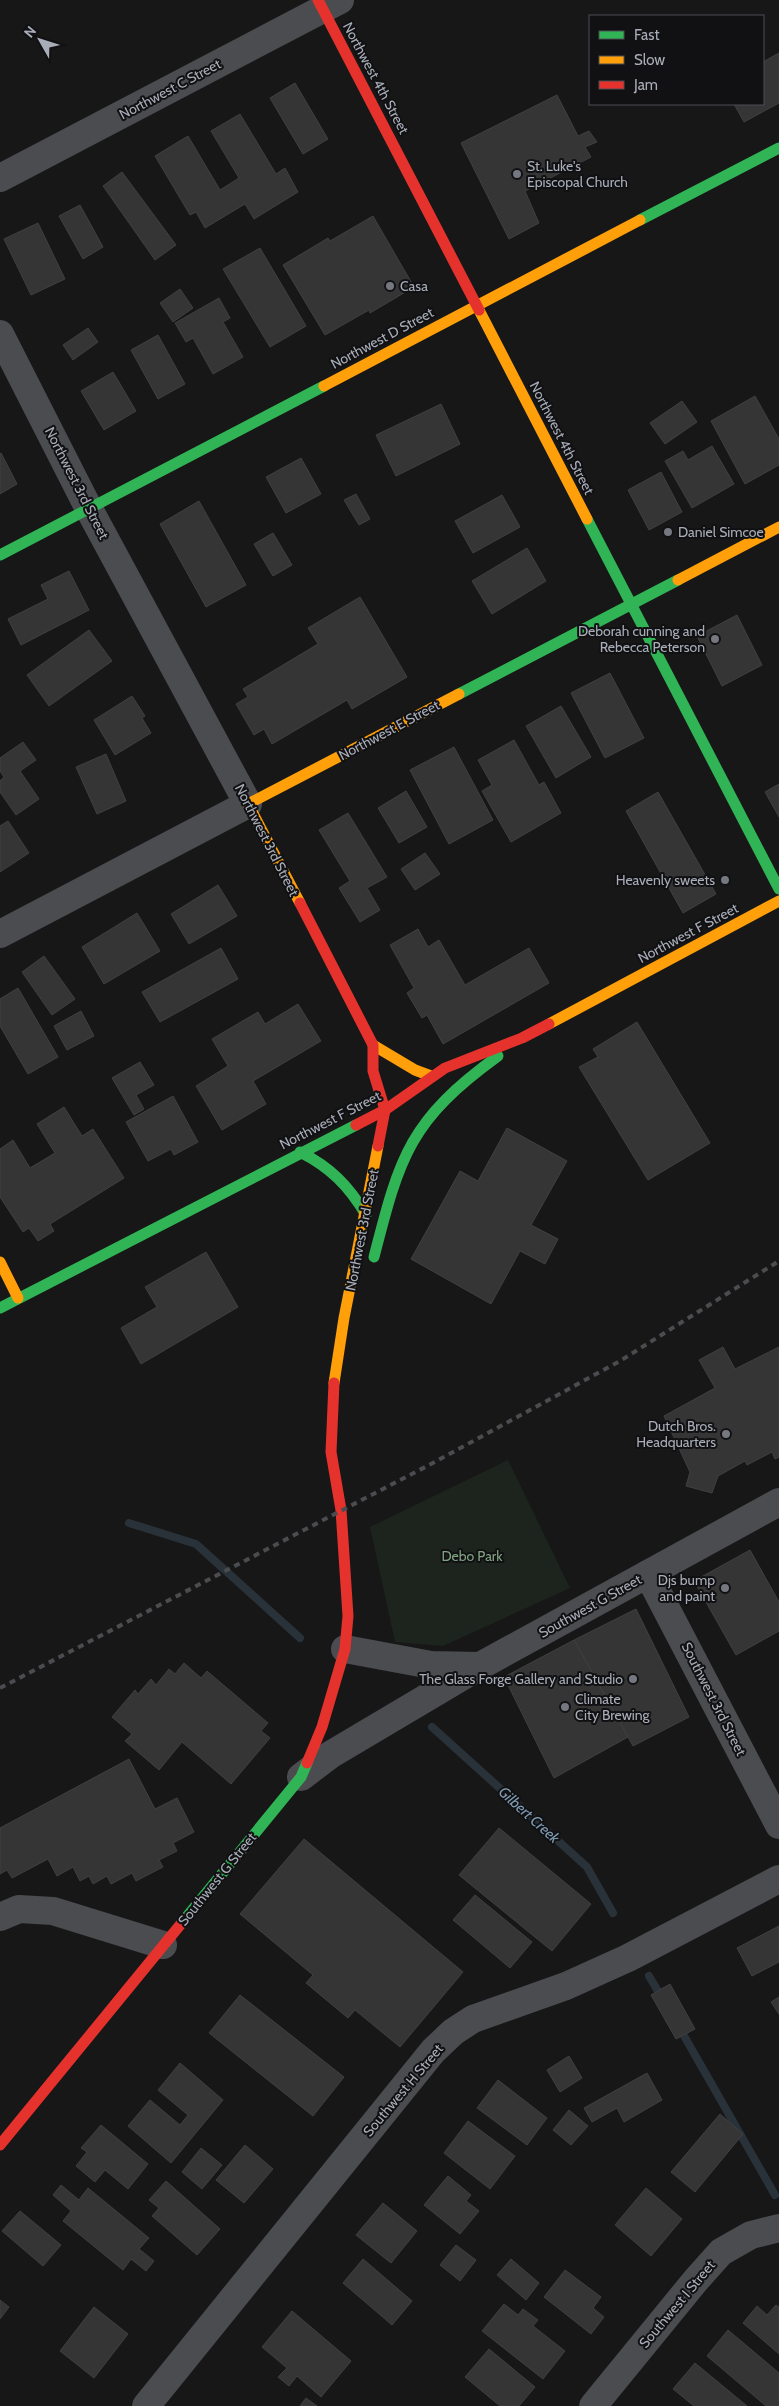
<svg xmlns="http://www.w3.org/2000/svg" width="779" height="2406" font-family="Cabin,sans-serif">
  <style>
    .green { fill: #1d241e }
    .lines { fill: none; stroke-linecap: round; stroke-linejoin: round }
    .stream { stroke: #2a3239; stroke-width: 8 }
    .building { fill: #353536; stroke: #3f4043 }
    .street { stroke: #4b4c50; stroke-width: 28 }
    .fast { stroke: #30b455; stroke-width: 11 }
    .slow { stroke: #ff9f0a; stroke-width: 11 }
    .jam { stroke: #e5322d; stroke-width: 11 }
    .rail { stroke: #4b4c4f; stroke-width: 4; stroke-dasharray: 6 5; stroke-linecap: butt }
    .poi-dot { fill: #757880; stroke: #111113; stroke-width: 2 }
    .labels { text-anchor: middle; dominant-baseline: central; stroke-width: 4; stroke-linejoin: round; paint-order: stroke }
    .street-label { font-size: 14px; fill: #a8adb8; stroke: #111113 }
    .poi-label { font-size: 14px; fill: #a8adb8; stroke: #111113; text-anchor: end }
    .park-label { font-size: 14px; fill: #7fa381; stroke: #111113 }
    .water-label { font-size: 15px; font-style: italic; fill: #7f9bb3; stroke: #111113 }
  </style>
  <rect width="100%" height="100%" fill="#171717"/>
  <polygon class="green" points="508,1460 570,1588 443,1646 395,1642 370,1527"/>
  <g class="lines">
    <g class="stream">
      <polyline points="129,1523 196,1544 300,1638"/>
      <polyline points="432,1727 587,1867 613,1913"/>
      <polyline points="649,1976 662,1998"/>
      <polyline points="679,2027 775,2195"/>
    </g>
  </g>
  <g class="building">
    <polygon points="779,53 779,103 744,122 734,104 763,104 763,62"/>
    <polygon points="295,83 328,139 303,154 270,98"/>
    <polygon points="557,95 578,136 589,131 597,142 585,147 591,157 525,191 539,223 509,239 461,143"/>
    <polygon points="240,114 276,174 285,168 298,192 254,219 245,204 205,228 196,212 190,215 155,156 188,136 220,190 239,178 211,131"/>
    <polygon points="122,172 176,245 155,260 103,186"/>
    <polygon points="80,205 103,247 83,259 59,216"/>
    <polygon points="373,216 414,287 370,313 369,310 325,335 283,265 328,238 330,241"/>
    <polygon points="38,223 65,279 31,295 4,239"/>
    <polygon points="260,248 306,326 270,347 223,269"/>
    <polygon points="180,289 193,308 173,322 160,303"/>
    <polygon points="219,298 230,318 223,322 243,357 213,374 193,338 186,342 175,323"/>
    <polygon points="88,328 98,342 73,360 63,345"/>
    <polygon points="158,335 185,384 158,399 131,350"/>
    <polygon points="113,372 136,411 104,430 81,391"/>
    <polygon points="755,396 779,439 779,465 745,484 711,421"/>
    <polygon points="682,401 697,422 665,444 650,423"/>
    <polygon points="441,404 460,444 396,476 376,435"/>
    <polygon points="712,446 734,484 692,508 665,461 683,451 688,460"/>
    <polygon points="1,453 17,484 0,494 0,454"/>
    <polygon points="301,458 321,494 286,513 266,477"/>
    <polygon points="661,472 682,512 649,530 628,490"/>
    <polygon points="356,494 370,519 359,525 344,500"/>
    <polygon points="502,495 520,527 473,553 455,521"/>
    <polygon points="199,501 246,585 206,607 160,524"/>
    <polygon points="273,533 292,565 273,576 254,544"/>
    <polygon points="527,548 546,581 492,614 472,581"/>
    <polygon points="69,571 89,610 21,645 8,619 48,599 41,585"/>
    <polygon points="360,597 407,677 352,709 347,700 272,744 264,729 254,735 236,704 248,697 243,689 318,644 308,628"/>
    <polygon points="737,615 762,665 722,686 697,636"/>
    <polygon points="89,630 112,661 49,706 27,675"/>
    <polygon points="610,673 644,738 605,758 571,693"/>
    <polygon points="132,696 145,716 142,718 151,733 115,755 94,720"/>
    <polygon points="561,706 591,757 556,778 526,726"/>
    <polygon points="514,740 539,785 544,782 561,813 511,842 482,791 492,785 478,760"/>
    <polygon points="23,742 36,760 20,771 39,799 16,815 0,792 0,781 4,777 0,771 0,758"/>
    <polygon points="454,747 493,820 449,844 410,770"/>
    <polygon points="106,754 126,801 97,814 76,767"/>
    <polygon points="779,784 779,817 765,792"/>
    <polygon points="406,791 427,827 399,843 378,808"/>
    <polygon points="658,792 716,894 683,913 626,811"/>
    <polygon points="348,813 387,877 367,888 380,910 360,922 339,888 350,881 319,830"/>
    <polygon points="8,821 29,853 0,872 0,826"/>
    <polygon points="425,853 440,874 415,890 401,869"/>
    <polygon points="218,885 237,916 189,944 171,914"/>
    <polygon points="137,913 160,951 104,984 82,947"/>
    <polygon points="418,929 428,947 439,940 465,985 529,948 549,983 443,1044 427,1015 422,1018 407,993 414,988 390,945"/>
    <polygon points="221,948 238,979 160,1022 142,992"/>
    <polygon points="44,956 75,999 52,1015 22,972"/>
    <polygon points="18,988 58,1057 28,1074 0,1026 0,999"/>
    <polygon points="298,1004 321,1041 253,1081 266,1104 222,1130 196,1086 228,1066 212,1039 258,1012 265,1024"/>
    <polygon points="81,1011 94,1036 67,1050 54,1026"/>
    <polygon points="637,1022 710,1143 648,1180 579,1067 598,1057 593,1049"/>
    <polygon points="140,1062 154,1085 136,1095 144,1109 134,1115 112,1078"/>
    <polygon points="173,1096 198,1142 174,1155 171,1149 148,1161 126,1122"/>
    <polygon points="64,1107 82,1136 93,1129 124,1178 50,1224 54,1231 38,1241 29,1228 23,1232 0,1197 0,1149 13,1140 30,1168 55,1153 37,1124"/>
    <polygon points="507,1128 567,1161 531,1225 558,1239 545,1264 520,1251 491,1304 411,1259 460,1171 478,1181"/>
    <polygon points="206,1252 238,1307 141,1364 121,1328 157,1307 145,1287"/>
    <polygon points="723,1347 735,1369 779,1347 779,1457 775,1459 772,1452 747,1465 745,1461 718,1476 712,1493 686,1486 690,1472 664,1416 715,1388 699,1360"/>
    <polygon points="750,1550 779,1602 779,1631 736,1655 694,1581"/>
    <polygon points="636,1609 689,1717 633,1746 574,1640"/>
    <polygon points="574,1640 628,1737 554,1778 504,1677"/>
    <polygon points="184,1663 201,1678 207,1671 268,1723 261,1731 270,1738 231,1784 182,1742 159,1770 125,1741 132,1734 112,1717 135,1690 138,1694 151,1679 156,1685 169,1669 175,1674"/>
    <polygon points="129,1759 155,1809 177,1798 194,1832 173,1843 177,1851 159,1860 163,1867 136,1881 132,1873 111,1884 107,1876 93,1884 89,1876 80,1881 73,1867 57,1876 48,1859 12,1878 7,1870 0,1874 0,1828"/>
    <polygon points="499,1828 591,1904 552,1951 459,1875"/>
    <polygon points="304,1839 463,1972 400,2047 355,2010 348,2018 306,1983 313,1975 240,1914"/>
    <polygon points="475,1895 532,1942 510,1968 453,1920"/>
    <polygon points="779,1926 779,1962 752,1976 737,1948"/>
    <polygon points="670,1984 695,2029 676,2039 651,1995"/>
    <polygon points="240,1995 344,2077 313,2116 209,2033"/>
    <polygon points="779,1997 779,2014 771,2002"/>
    <polygon points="569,2056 582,2078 560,2092 547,2070"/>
    <polygon points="180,2063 223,2100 171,2163 128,2126 150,2100 180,2125 188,2115 158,2090"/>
    <polygon points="647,2073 662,2100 624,2122 617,2108 592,2122 584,2108"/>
    <polygon points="498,2080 547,2118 527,2145 477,2108"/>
    <polygon points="569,2110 588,2126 571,2145 553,2130"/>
    <polygon points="720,2114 743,2134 695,2192 671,2172"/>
    <polygon points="468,2121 515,2156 490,2189 444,2153"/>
    <polygon points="101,2125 148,2164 128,2189 105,2170 95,2182 76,2166 87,2152 81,2148"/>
    <polygon points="245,2145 273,2169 244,2203 216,2180"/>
    <polygon points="201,2148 222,2165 202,2189 182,2172"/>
    <polygon points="448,2176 471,2195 466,2201 479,2211 460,2234 424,2205"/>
    <polygon points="166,2181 220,2229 197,2255 152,2216 159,2208 149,2200"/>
    <polygon points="61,2185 79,2200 88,2188 149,2238 139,2249 154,2261 146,2271 131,2259 123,2270 63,2221 71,2211 53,2195"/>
    <polygon points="646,2188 682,2219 651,2256 615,2225"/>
    <polygon points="383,2203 417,2231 391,2263 356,2235"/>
    <polygon points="20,2211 61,2245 43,2266 2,2231"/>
    <polygon points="456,2245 476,2260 460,2281 440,2265"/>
    <polygon points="363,2259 412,2301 392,2325 343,2283"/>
    <polygon points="511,2259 539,2283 526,2300 497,2275"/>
    <polygon points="565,2270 601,2297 593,2308 604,2317 591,2334 544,2297"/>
    <polygon points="0,2300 9,2307 0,2319"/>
    <polygon points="504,2304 518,2315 523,2309 538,2320 533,2326 565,2351 543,2379 482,2331"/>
    <polygon points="776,2305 779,2307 779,2354 743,2323 757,2306 767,2315"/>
    <polygon points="94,2307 128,2334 94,2378 60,2351"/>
    <polygon points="292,2311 351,2361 321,2397 297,2376 289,2386 278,2377 287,2368 262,2347"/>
    <polygon points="728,2330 779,2373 779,2406 766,2406 707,2356"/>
    <polygon points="489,2349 535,2387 519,2406 500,2406 465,2377"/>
    <polygon points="695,2363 747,2406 694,2406 673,2389"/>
    <polygon points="306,2398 317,2406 300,2406"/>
  </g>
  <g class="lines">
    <g class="street">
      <polyline points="0,178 340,0"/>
      <polyline points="0,334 89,509 248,804 0,934"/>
      <polyline points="648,1574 779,1825"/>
      <polyline points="345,1649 431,1665 480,1666"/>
      <polyline points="301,1777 330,1755 480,1666 779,1502"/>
      <polyline points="0,1917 19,1909 53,1911 163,1945"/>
      <polyline points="146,2406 433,2051 453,2032 473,2019 566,1986 628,1958 779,1879"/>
      <polyline points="593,2406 696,2280 721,2252 751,2235 779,2228"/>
    </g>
    <g class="fast">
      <polyline points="640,220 779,148"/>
      <polyline points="587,519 779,889"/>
      <polyline points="0,555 324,386"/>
      <polyline points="459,694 678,580"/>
      <path d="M300,1152C330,1167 349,1186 366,1215"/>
      <path d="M374,1257C400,1155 410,1120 498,1056"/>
      <polyline points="0,1308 356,1125"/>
      <polyline points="185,1919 301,1777 307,1763"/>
    </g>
    <g class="slow">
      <polyline points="479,310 587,519"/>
      <polyline points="324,386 640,220"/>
      <polyline points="678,580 779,527"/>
      <polyline points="300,903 248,804 459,694"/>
      <polyline points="549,1024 779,901"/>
      <polyline points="373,1045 415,1070 431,1076"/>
      <polyline points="0,1262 18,1298"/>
      <polyline points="334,1383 344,1318 378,1146"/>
    </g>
    <g class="jam">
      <polyline points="318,0 479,310"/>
      <polyline points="300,903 373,1045 373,1071 385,1110 378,1146"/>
      <polyline points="356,1125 385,1110 445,1068 522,1038 549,1024"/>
      <polyline points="307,1763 322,1727 345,1649 348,1616 341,1510 331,1452 334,1383"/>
      <polyline points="0,2145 185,1919"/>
    </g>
    <polyline class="rail" points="0,1688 431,1464 620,1361 779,1261"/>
  </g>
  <g class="poi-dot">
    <circle cx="517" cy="174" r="5"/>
    <circle cx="390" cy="286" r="5"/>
    <circle cx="668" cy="532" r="5"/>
    <circle cx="715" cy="639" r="5"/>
    <circle cx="725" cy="880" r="5"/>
    <circle cx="726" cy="1434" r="5"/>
    <circle cx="725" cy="1588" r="5"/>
    <circle cx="633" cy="1679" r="5"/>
    <circle cx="565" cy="1707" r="5"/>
  </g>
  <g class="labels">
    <g class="street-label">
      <text transform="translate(376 78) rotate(62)">Northwest 4th Street</text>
      <text transform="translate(170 89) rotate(-28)">Northwest C Street</text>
      <text transform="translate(382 338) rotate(-28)">Northwest D Street</text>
      <text transform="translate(562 438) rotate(63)">Northwest 4th Street</text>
      <text transform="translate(77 483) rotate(63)">Northwest 3rd Street</text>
      <text transform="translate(389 730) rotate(-28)">Northwest E Street</text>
      <text transform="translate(267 840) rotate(63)">Northwest 3rd Street</text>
      <text transform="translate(688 933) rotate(-28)">Northwest F Street</text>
      <text transform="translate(330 1120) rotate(-27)">Northwest F Street</text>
      <text transform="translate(362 1230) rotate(-79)">Northwest 3rd Street</text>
      <text transform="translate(590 1606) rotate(-29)">Southwest G Street</text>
      <text transform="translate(714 1699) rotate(63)">Southwest 3rd Street</text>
      <text transform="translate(217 1879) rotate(-51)">Southwest G Street</text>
      <text transform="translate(403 2090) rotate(-50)">Southwest H Street</text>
      <text transform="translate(677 2304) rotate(-50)">Southwest I Street</text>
    </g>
    <g class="poi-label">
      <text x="527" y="166" text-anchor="start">St. Luke's<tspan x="527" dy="16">Episcopal Church</tspan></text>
      <text x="400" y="286" text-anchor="start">Casa</text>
      <text x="678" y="532" text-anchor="start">Daniel Simcoe</text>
      <text x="705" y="631">Deborah cunning and<tspan x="705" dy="16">Rebecca Peterson</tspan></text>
      <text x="715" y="880">Heavenly sweets</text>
      <text x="716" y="1426">Dutch Bros.<tspan x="716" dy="16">Headquarters</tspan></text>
      <text x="715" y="1580">Djs bump<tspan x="715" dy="16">and paint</tspan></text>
      <text x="623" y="1679">The Glass Forge Gallery and Studio</text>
      <text x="575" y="1699" text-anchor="start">Climate<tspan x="575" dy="16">City Brewing</tspan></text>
    </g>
    <g class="park-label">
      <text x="472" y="1556">Debo Park</text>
    </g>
    <g class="water-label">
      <text transform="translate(529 1815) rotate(42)">Gilbert Creek</text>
    </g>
  </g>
  <rect x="589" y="15" width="175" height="90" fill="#111113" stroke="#4d4f55"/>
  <rect x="599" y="31" width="25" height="8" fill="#30b455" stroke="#4d4f55"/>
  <text x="634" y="40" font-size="15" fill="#a8adb8">Fast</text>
  <rect x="599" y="56" width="25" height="8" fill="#ff9f0a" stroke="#4d4f55"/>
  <text x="634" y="65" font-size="15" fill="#a8adb8">Slow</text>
  <rect x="599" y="81" width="25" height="8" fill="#e5322d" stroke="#4d4f55"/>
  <text x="634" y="90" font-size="15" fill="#a8adb8">Jam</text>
  <g transform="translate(40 40) rotate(309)" stroke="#111113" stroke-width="4" paint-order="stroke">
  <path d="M0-4L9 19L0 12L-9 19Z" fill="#a8adb8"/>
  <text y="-8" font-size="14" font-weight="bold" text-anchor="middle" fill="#a8adb8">N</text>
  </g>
</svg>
